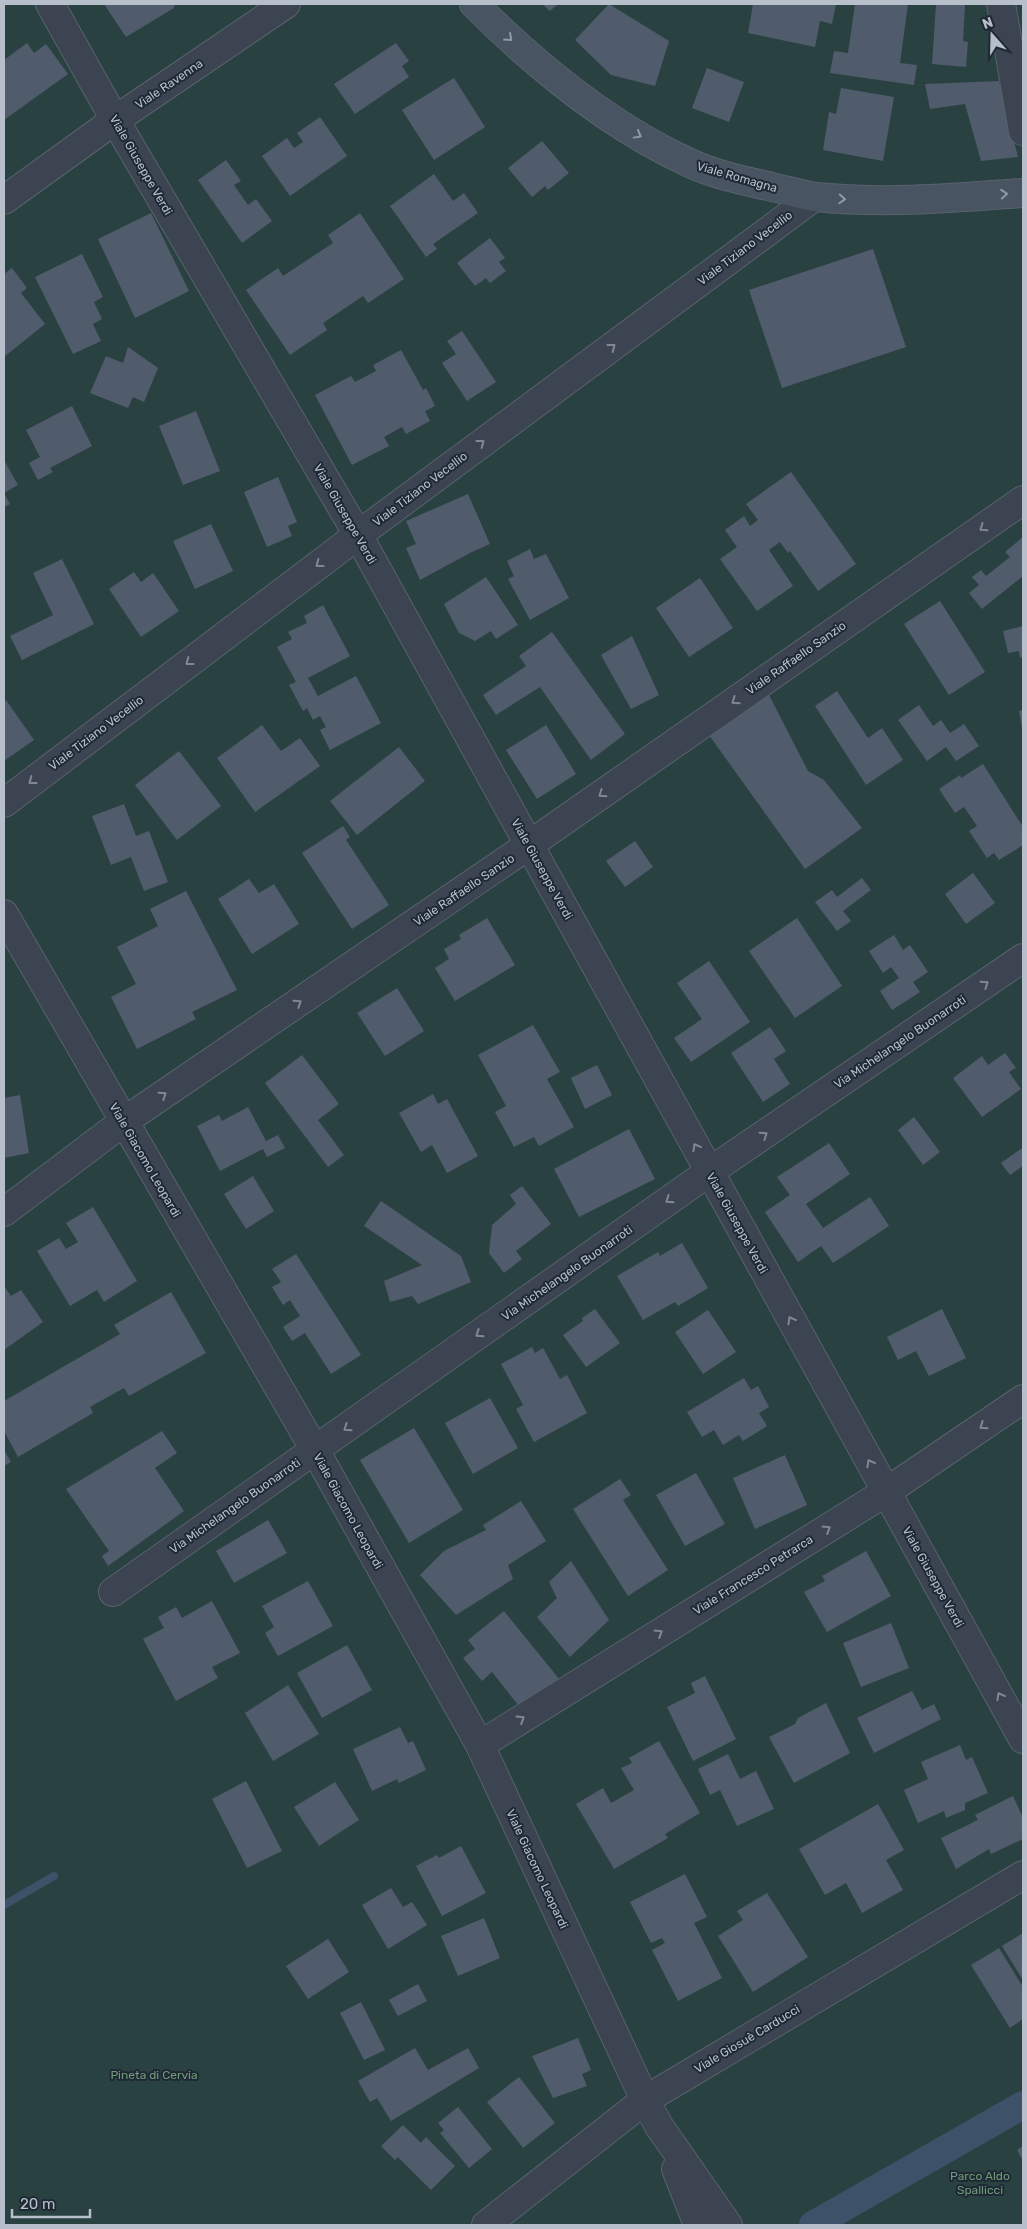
<svg xmlns="http://www.w3.org/2000/svg" width="1027" height="2229" font-family="Rubik,sans-serif">
  <style>
    .green { fill: #2a4142 }
    .lines { fill: none; stroke-linecap: round; stroke-linejoin: round }
    .stream { stroke: #3d5168; stroke-width: 8 }
    .canal { stroke: #3d5168; stroke-width: 28 }
    .building { fill: #505c6b }
    .street-casing { stroke: #58626d; stroke-width: 30 }
    .secondary-casing { stroke: #58626d; stroke-width: 30 }
    .street { stroke: #3b4450; stroke-width: 28 }
    .secondary { stroke: #495463; stroke-width: 28 }
    .oneway { stroke: #909aa6 }
    .oneway2 { stroke: #7f8893 }
    .labels { text-anchor: middle; dominant-baseline: central; stroke-width: 4; stroke-linejoin: round; paint-order: stroke }
    .street-label { font-size: 12px; fill: #b7c0ca; stroke: #1f2935 }
    .park-label { font-size: 12px; fill: #6f9b77; stroke: #1f2935 }
  </style>
  <rect width="100%" height="100%" fill="#273340"/>
  <rect class="green" x="4" y="4" width="1019" height="2221"/>
  <g class="lines">
    <polyline class="stream" points="4,1905 54,1876"/>
    <polyline class="canal" points="813,2225 1023,2105"/>
  </g>
  <g class="building">
    <polygon points="104,4 175,4 174,8 126,37"/>
    <polygon points="542,4 558,4 550,11"/>
    <polygon points="609,4 669,41 655,86 611,75 575,40"/>
    <polygon points="753,4 836,4 832,24 820,21 815,47 748,33"/>
    <polygon points="855,4 908,4 900,63 917,65 914,85 830,73 834,51 848,53"/>
    <polygon points="936,4 965,5 963,41 968,42 966,67 932,64"/>
    <polygon points="27,43 34,53 46,44 68,74 4,120 4,60"/>
    <polygon points="396,43 409,61 402,66 409,77 355,114 334,84"/>
    <polygon points="707,68 744,82 729,122 692,108"/>
    <polygon points="454,78 485,127 434,160 402,110"/>
    <polygon points="999,81 1018,157 981,161 965,104 930,109 925,84"/>
    <polygon points="841,88 894,97 883,161 823,150 829,112 836,114"/>
    <polygon points="320,117 347,156 290,196 262,156 287,138 294,148 303,142 297,133"/>
    <polygon points="542,141 569,173 548,190 545,186 532,197 508,168"/>
    <polygon points="226,160 241,181 234,185 248,205 256,199 272,221 242,243 198,180"/>
    <polygon points="434,174 453,201 464,193 478,213 433,244 437,249 426,257 390,206"/>
    <polygon points="151,213 189,291 135,318 98,239"/>
    <polygon points="360,213 404,279 368,303 363,296 323,323 327,330 290,355 246,290 278,268 283,276 333,243 328,235"/>
    <polygon points="490,238 505,258 499,262 506,271 490,283 486,278 475,286 457,263"/>
    <polygon points="873,249 906,347 782,388 749,290"/>
    <polygon points="82,254 103,297 94,302 102,319 93,324 101,341 73,354 35,277"/>
    <polygon points="12,268 27,288 21,293 45,324 4,357 4,274"/>
    <polygon points="462,331 496,382 467,401 442,363 456,354 447,341"/>
    <polygon points="128,347 158,368 144,402 133,397 128,408 90,393 106,356 123,363"/>
    <polygon points="401,350 423,390 426,388 435,406 425,411 430,421 406,434 402,427 384,437 389,446 352,465 315,395 351,376 355,382 376,371 373,365"/>
    <polygon points="72,406 92,446 50,468 53,472 38,480 29,463 40,457 26,430"/>
    <polygon points="196,411 220,471 183,485 159,426"/>
    <polygon points="4,460 18,485 4,493"/>
    <polygon points="791,472 856,564 818,591 790,551 788,553 780,542 769,550 793,586 757,611 720,559 737,547 725,530 744,516 750,526 758,520 746,504"/>
    <polygon points="278,477 297,522 288,526 292,536 267,547 244,492"/>
    <polygon points="4,493 10,504 4,507"/>
    <polygon points="468,494 490,544 472,552 420,580 406,548 416,544 406,521"/>
    <polygon points="211,524 233,571 195,589 173,541"/>
    <polygon points="1023,537 1023,576 982,609 969,593 979,585 972,577 981,570 986,576 1010,557 1005,552"/>
    <polygon points="530,549 534,559 546,554 569,598 530,620 508,579 514,576 507,561"/>
    <polygon points="62,559 94,624 22,660 10,636 53,615 33,573"/>
    <polygon points="134,572 141,582 153,573 179,611 141,637 109,589"/>
    <polygon points="486,577 518,625 496,639 491,631 475,641 459,633 444,604"/>
    <polygon points="700,578 733,628 689,657 656,608"/>
    <polygon points="940,601 985,672 949,695 904,624"/>
    <polygon points="323,605 350,656 308,678 318,696 356,676 381,723 330,750 320,730 326,727 320,716 313,720 307,708 303,711 289,685 296,682 277,647 292,639 288,632 307,623 304,616"/>
    <polygon points="1023,626 1023,657 1020,658 1019,651 1008,653 1003,631"/>
    <polygon points="552,632 625,734 591,760 540,687 496,715 483,695 526,666 519,656"/>
    <polygon points="632,636 659,695 631,709 601,655"/>
    <polygon points="766,689 808,771 824,780 862,828 805,869 709,735"/>
    <polygon points="837,691 868,738 882,728 903,760 866,785 815,706"/>
    <polygon points="6,700 34,740 4,761 4,702"/>
    <polygon points="919,705 933,726 941,720 950,733 964,724 979,746 956,761 946,747 927,761 898,720"/>
    <polygon points="1023,710 1023,729 1022,729 1019,711"/>
    <polygon points="262,725 281,751 300,738 320,766 255,812 217,758"/>
    <polygon points="546,725 576,774 537,799 506,750"/>
    <polygon points="399,747 425,781 357,835 330,801"/>
    <polygon points="179,751 221,806 177,840 135,785"/>
    <polygon points="983,764 1023,827 1023,845 999,860 994,853 987,858 969,831 977,826 964,807 955,813 939,789 960,775 961,778"/>
    <polygon points="124,804 136,836 149,831 168,882 144,891 131,857 111,865 92,816"/>
    <polygon points="343,826 350,837 346,840 389,905 352,929 302,853"/>
    <polygon points="635,841 653,867 625,887 606,861"/>
    <polygon points="973,873 995,903 966,924 945,894"/>
    <polygon points="862,878 871,890 843,911 851,921 837,931 815,902 832,890 837,897"/>
    <polygon points="249,879 259,893 274,884 299,924 252,954 218,899"/>
    <polygon points="186,891 237,990 192,1012 196,1019 137,1049 111,997 136,984 117,947 158,926 150,909"/>
    <polygon points="487,918 515,965 455,1001 435,968 449,959 444,949 461,939 459,935"/>
    <polygon points="797,918 842,986 795,1018 749,951"/>
    <polygon points="894,935 903,950 910,945 928,972 913,982 920,992 892,1010 880,991 899,978 891,967 883,973 869,951"/>
    <polygon points="709,961 750,1022 691,1062 674,1038 702,1019 677,983"/>
    <polygon points="397,988 424,1031 385,1056 357,1013"/>
    <polygon points="533,1025 560,1072 547,1079 574,1127 539,1146 534,1137 514,1147 495,1112 506,1106 478,1055"/>
    <polygon points="770,1027 786,1051 774,1059 790,1084 763,1102 731,1053"/>
    <polygon points="1005,1053 1016,1068 1009,1072 1021,1089 982,1117 953,1078 982,1056 988,1065"/>
    <polygon points="302,1055 339,1104 318,1120 344,1155 328,1167 265,1083"/>
    <polygon points="597,1065 612,1095 585,1109 571,1078"/>
    <polygon points="433,1094 438,1104 447,1099 478,1156 447,1173 432,1145 421,1152 399,1113"/>
    <polygon points="20,1095 29,1153 4,1158 4,1098"/>
    <polygon points="248,1107 266,1141 278,1135 285,1148 267,1157 263,1149 220,1171 197,1126 219,1115 222,1121"/>
    <polygon points="914,1117 940,1152 923,1165 898,1130"/>
    <polygon points="629,1129 655,1179 579,1217 554,1169"/>
    <polygon points="829,1143 850,1174 806,1204 823,1228 870,1197 889,1226 833,1263 821,1246 798,1262 765,1212 790,1195 777,1177"/>
    <polygon points="1022,1148 1023,1166 1010,1175 1001,1163"/>
    <polygon points="253,1176 274,1211 246,1229 224,1194"/>
    <polygon points="522,1186 551,1224 516,1251 522,1259 504,1273 489,1253 492,1225 516,1204 510,1195"/>
    <polygon points="381,1201 461,1256 471,1282 418,1304 412,1296 390,1302 384,1281 422,1265 364,1226"/>
    <polygon points="93,1207 137,1281 104,1302 97,1290 70,1306 37,1251 59,1238 66,1249 78,1242 66,1223"/>
    <polygon points="682,1243 708,1288 678,1306 675,1302 643,1320 617,1276 658,1252 660,1256"/>
    <polygon points="296,1254 361,1355 331,1374 305,1333 292,1341 283,1327 300,1316 290,1300 283,1305 272,1287 281,1282 272,1269"/>
    <polygon points="4,1286 11,1296 21,1290 43,1322 4,1350"/>
    <polygon points="171,1292 206,1353 129,1396 124,1388 90,1407 93,1413 18,1457 4,1431 4,1401 120,1334 114,1325"/>
    <polygon points="595,1309 620,1343 586,1367 563,1335 583,1321 582,1318"/>
    <polygon points="942,1309 966,1358 929,1376 916,1351 898,1360 887,1337"/>
    <polygon points="708,1310 736,1352 703,1374 675,1332"/>
    <polygon points="532,1347 535,1353 543,1348 560,1379 567,1375 587,1413 534,1442 516,1409 523,1405 501,1364"/>
    <polygon points="744,1378 751,1390 758,1386 769,1407 759,1413 767,1426 743,1441 739,1435 723,1445 714,1430 702,1437 687,1412"/>
    <polygon points="490,1398 518,1448 473,1474 445,1423"/>
    <polygon points="414,1428 463,1510 409,1543 360,1460"/>
    <polygon points="162,1431 177,1453 155,1468 184,1511 108,1566 102,1556 109,1551 66,1489"/>
    <polygon points="4,1450 11,1462 4,1466"/>
    <polygon points="785,1455 807,1505 755,1529 733,1478"/>
    <polygon points="696,1473 725,1524 685,1546 656,1495"/>
    <polygon points="620,1479 631,1495 623,1500 668,1570 628,1596 573,1509"/>
    <polygon points="521,1501 546,1541 508,1565 513,1579 456,1615 420,1575 444,1551 486,1530 483,1525"/>
    <polygon points="268,1520 287,1553 234,1583 216,1551"/>
    <polygon points="866,1551 891,1596 827,1632 804,1592 825,1581 822,1576"/>
    <polygon points="571,1561 609,1620 570,1657 537,1617 557,1598 549,1582"/>
    <polygon points="308,1581 333,1626 278,1656 265,1633 274,1627 262,1606"/>
    <polygon points="212,1601 240,1653 212,1667 218,1678 176,1701 143,1639 164,1628 158,1617 176,1607 182,1618"/>
    <polygon points="504,1611 560,1680 522,1710 492,1672 482,1681 463,1658 475,1649 468,1640"/>
    <polygon points="891,1623 909,1668 861,1687 843,1643"/>
    <polygon points="347,1645 372,1690 322,1718 297,1673"/>
    <polygon points="705,1676 736,1739 693,1761 667,1707 695,1693 691,1683"/>
    <polygon points="288,1685 319,1734 273,1761 245,1713"/>
    <polygon points="912,1691 922,1710 934,1704 941,1719 874,1753 857,1718"/>
    <polygon points="826,1703 850,1753 794,1783 769,1737 795,1724 798,1718"/>
    <polygon points="400,1727 408,1743 413,1741 426,1770 399,1783 397,1779 372,1791 353,1749"/>
    <polygon points="659,1741 700,1813 665,1834 668,1838 614,1869 576,1804 603,1788 611,1803 634,1790 621,1768 632,1763 629,1758"/>
    <polygon points="960,1745 966,1760 972,1757 988,1793 965,1803 965,1810 946,1818 944,1811 918,1823 904,1790 928,1779 921,1762"/>
    <polygon points="728,1754 740,1779 756,1771 774,1809 737,1826 720,1790 710,1795 698,1769"/>
    <polygon points="246,1781 282,1851 247,1868 212,1799"/>
    <polygon points="335,1782 359,1820 319,1846 294,1807"/>
    <polygon points="1013,1796 1023,1818 1023,1839 991,1854 989,1849 956,1869 941,1838 978,1820 975,1815"/>
    <polygon points="878,1804 904,1850 886,1860 903,1890 862,1913 846,1883 825,1895 799,1849"/>
    <polygon points="461,1846 486,1893 442,1916 416,1866 437,1855 439,1858"/>
    <polygon points="685,1874 707,1917 694,1923 722,1978 678,2001 652,1950 665,1943 662,1938 651,1943 630,1902"/>
    <polygon points="391,1888 403,1907 412,1902 427,1925 388,1949 362,1905"/>
    <polygon points="767,1893 808,1957 753,1992 718,1936 743,1920 737,1911"/>
    <polygon points="484,1918 500,1958 458,1976 441,1936"/>
    <polygon points="1023,1933 1023,1980 1002,1946"/>
    <polygon points="328,1939 349,1972 308,1999 286,1966"/>
    <polygon points="999,1948 1023,1987 1023,2019 1010,2028 971,1965"/>
    <polygon points="418,1984 427,2001 398,2016 389,2000"/>
    <polygon points="361,2002 385,2050 364,2060 340,2013"/>
    <polygon points="578,2038 591,2070 582,2074 587,2086 553,2098 532,2056"/>
    <polygon points="415,2048 428,2070 468,2048 479,2068 391,2121 377,2098 370,2102 358,2081"/>
    <polygon points="519,2077 555,2123 523,2148 487,2102"/>
    <polygon points="458,2107 492,2149 469,2168 440,2133 444,2130 438,2123"/>
    <polygon points="403,2125 421,2143 426,2137 455,2166 431,2190 398,2157 395,2160 381,2146"/>
    <polygon points="1023,2146 1023,2161 1017,2150"/>
  </g>
  <g class="lines">
    <g class="street-casing">
      <g id="street">
        <polyline points="50,4 115,120 358,535 1023,1739"/>
        <polyline points="1001,4 1023,131"/>
        <polyline points="4,200 115,120 286,4"/>
        <polyline points="4,803 358,535 814,197"/>
        <polyline points="4,914 315,1450 480,1745 645,2100 659,2126 728,2225"/>
        <polyline points="4,1212 123,1122 529,845 1023,500"/>
        <polyline points="113,1592 709,1172 1023,958"/>
        <polyline points="480,1745 886,1492 1023,1399"/>
        <polyline points="676,2169 698,2225"/>
        <polyline points="486,2225 645,2100 1023,1875"/>
      </g>
    </g>
    <g class="secondary-casing">
      <path id="secondary" d="M474,4C537,67 610,127 692,164C716,175 746,181 772,187C786,190 801,195 816,197C885,204 954,198 1023,193"/>
    </g>
    <use href="#street" class="street"/>
    <use href="#secondary" class="secondary"/>
  </g>
  <defs><path id="oneway-chevron" d="M-2-3.5L2.5 0L-2 3.5" fill="none" stroke-width="1.6" stroke-linecap="round" stroke-linejoin="round" transform="scale(1.25)"/></defs>
  <g class="oneway">
    <use href="#oneway-chevron" transform="translate(509 38) rotate(42)"/>
    <use href="#oneway-chevron" transform="translate(638 135) rotate(29)"/>
    <use href="#oneway-chevron" transform="translate(1004 194) rotate(-4)"/>
    <use href="#oneway-chevron" transform="translate(842 199) rotate(3)"/>
  </g>
  <g class="oneway2">
    <use href="#oneway-chevron" transform="translate(612 347) rotate(-37)"/>
    <use href="#oneway-chevron" transform="translate(481 443) rotate(-37)"/>
    <use href="#oneway-chevron" transform="translate(983 528) rotate(145)"/>
    <use href="#oneway-chevron" transform="translate(319 564) rotate(143)"/>
    <use href="#oneway-chevron" transform="translate(189 662) rotate(143)"/>
    <use href="#oneway-chevron" transform="translate(735 701) rotate(145)"/>
    <use href="#oneway-chevron" transform="translate(32 781) rotate(143)"/>
    <use href="#oneway-chevron" transform="translate(602 794) rotate(145)"/>
    <use href="#oneway-chevron" transform="translate(985 984) rotate(-34)"/>
    <use href="#oneway-chevron" transform="translate(298 1003) rotate(-34)"/>
    <use href="#oneway-chevron" transform="translate(163 1095) rotate(-34)"/>
    <use href="#oneway-chevron" transform="translate(764 1135) rotate(-34)"/>
    <use href="#oneway-chevron" transform="translate(696 1147) rotate(-119)"/>
    <use href="#oneway-chevron" transform="translate(669 1200) rotate(145)"/>
    <use href="#oneway-chevron" transform="translate(791 1320) rotate(-119)"/>
    <use href="#oneway-chevron" transform="translate(479 1334) rotate(145)"/>
    <use href="#oneway-chevron" transform="translate(983 1426) rotate(146)"/>
    <use href="#oneway-chevron" transform="translate(347 1428) rotate(145)"/>
    <use href="#oneway-chevron" transform="translate(870 1463) rotate(-119)"/>
    <use href="#oneway-chevron" transform="translate(827 1529) rotate(-32)"/>
    <use href="#oneway-chevron" transform="translate(659 1633) rotate(-32)"/>
    <use href="#oneway-chevron" transform="translate(1000 1696) rotate(-119)"/>
    <use href="#oneway-chevron" transform="translate(521 1719) rotate(-32)"/>
  </g>
  <g class="labels">
    <g class="street-label">
      <text transform="translate(169 84) rotate(-34)">Viale Ravenna</text>
      <text transform="translate(141 165) rotate(60)">Viale Giuseppe Verdi</text>
      <text transform="translate(737 177) rotate(16)">Viale Romagna</text>
      <text transform="translate(745 248) rotate(-37)">Viale Tiziano Vecellio</text>
      <text transform="translate(420 489) rotate(-37)">Viale Tiziano Vecellio</text>
      <text transform="translate(345 514) rotate(60)">Viale Giuseppe Verdi</text>
      <text transform="translate(796 658) rotate(-35)">Viale Raffaello Sanzio</text>
      <text transform="translate(96 733) rotate(-37)">Viale Tiziano Vecellio</text>
      <text transform="translate(542 869) rotate(61)">Viale Giuseppe Verdi</text>
      <text transform="translate(464 890) rotate(-34)">Viale Raffaello Sanzio</text>
      <text transform="translate(900 1042) rotate(-34)">Via Michelangelo Buonarroti</text>
      <text transform="translate(145 1160) rotate(60)">Viale Giacomo Leopardi</text>
      <text transform="translate(737 1223) rotate(61)">Viale Giuseppe Verdi</text>
      <text transform="translate(567 1273) rotate(-35)">Via Michelangelo Buonarroti</text>
      <text transform="translate(235 1506) rotate(-35)">Via Michelangelo Buonarroti</text>
      <text transform="translate(348 1511) rotate(61)">Viale Giacomo Leopardi</text>
      <text transform="translate(753 1575) rotate(-32)">Viale Francesco Petrarca</text>
      <text transform="translate(933 1577) rotate(61)">Viale Giuseppe Verdi</text>
      <text transform="translate(537 1869) rotate(65)">Viale Giacomo Leopardi</text>
      <text transform="translate(747 2039) rotate(-31)">Viale Giosuè Carducci</text>
    </g>
    <g class="park-label">
      <text x="154" y="2075">Pineta di Cervia</text>
      <text x="980" y="2176">Parco Aldo<tspan x="980" dy="14">Spallicci</tspan></text>
    </g>
  </g>
  <rect width="1027" height="2229" fill="none" stroke="#b7c0ca" stroke-width="10"/>
  <g transform="translate(992 35) rotate(340)" stroke="#1f2935" stroke-width="4" paint-order="stroke">
  <path d="M0-4L9 19L0 12L-9 19Z" fill="#b7c0ca"/>
  <text y="-8" font-size="14" font-weight="bold" text-anchor="middle" fill="#b7c0ca">N</text>
  </g>
  <path d="M12 2209v8h78v-8" fill="none" stroke="#b7c0ca" stroke-width="2.5"/>
  <text x="20" y="2209" font-size="15" fill="#b7c0ca" stroke="#1f2935" stroke-width="4" paint-order="stroke">20 m</text>
</svg>
